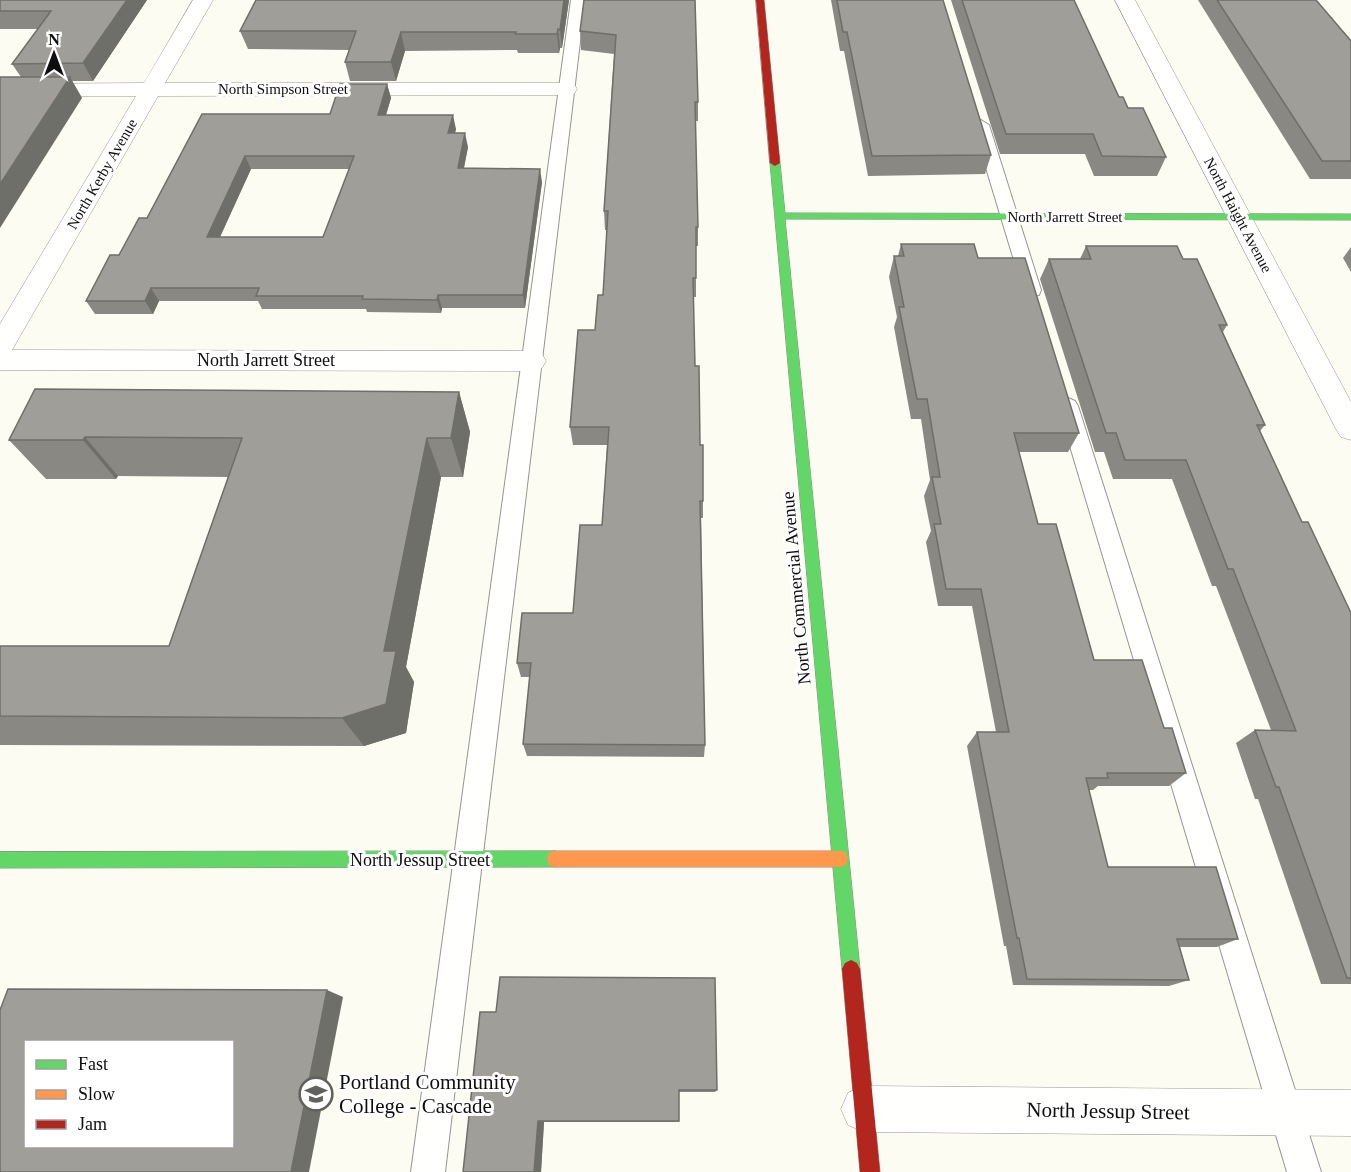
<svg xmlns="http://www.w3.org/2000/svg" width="1351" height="1172" font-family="Georgia,serif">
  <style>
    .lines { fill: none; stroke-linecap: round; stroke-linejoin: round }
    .lane-casing { stroke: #959591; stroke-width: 2 }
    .street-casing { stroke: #959591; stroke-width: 1 }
    .fast-casing { stroke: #8c8c87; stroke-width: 1 }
    .slow-casing { stroke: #8c8c87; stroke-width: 1 }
    .jam-casing { stroke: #8c8c87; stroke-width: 1 }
    .lane { fill: #fffffd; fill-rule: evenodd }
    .street { fill: #fffffd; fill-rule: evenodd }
    .fast { fill: #63d668; fill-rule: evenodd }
    .slow { fill: #ff974d; fill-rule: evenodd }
    .jam { fill: #b3261e; fill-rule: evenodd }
    .wall { fill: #898883; fill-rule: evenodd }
    .shaded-wall { fill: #6f6f6a }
    .building { fill: #9f9e98; stroke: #6f6f6a; stroke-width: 1.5; fill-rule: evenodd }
    .labels { text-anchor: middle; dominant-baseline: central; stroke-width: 6; stroke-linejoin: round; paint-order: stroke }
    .far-street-label { font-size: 15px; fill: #0e0e0e; stroke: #fff }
    .street-label { font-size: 18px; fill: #0e0e0e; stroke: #fff }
    .near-poi-label { font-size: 21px; fill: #0e0e0e; stroke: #fff; text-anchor: start }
    .near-street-label { font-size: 21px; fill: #0e0e0e; stroke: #fff }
  </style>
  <rect width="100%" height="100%" fill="#fcfcf2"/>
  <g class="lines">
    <g class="lane-casing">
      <g id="lane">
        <polygon points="571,0 585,0 445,1172 411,1172"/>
        <polygon points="981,120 989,125 1041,290 1039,295 1032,296 1025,295 1023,290 973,125"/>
        <polygon points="1068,398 1075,401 1078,406 1321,1172 1287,1172 1058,406 1061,401"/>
      </g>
    </g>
    <g class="street-casing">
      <g id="street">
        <polygon points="193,0 213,0 165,83 566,83 574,84 577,89 574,94 566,95 158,96 12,350 532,351 542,354 546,361 542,368 532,371 0,370 0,324 136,96 0,96 0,84 144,83"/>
        <polygon points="1115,0 1135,0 1351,402 1351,440 1341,437 1336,429"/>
        <polygon points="864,1086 1351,1090 1351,1136 864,1132 848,1125 841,1109 848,1093"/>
      </g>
    </g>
    <g class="fast-casing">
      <g id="fast">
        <polygon points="775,160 780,163 785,213 1351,214 1351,220 785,219 860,969 857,975 851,978 845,975 842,969 770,163"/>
        <polygon points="555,851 561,853 563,859 561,865 555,867 0,868 0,852"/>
      </g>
    </g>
    <g class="slow-casing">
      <polygon id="slow" points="555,851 840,851 846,853 848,859 846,865 840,867 555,867 549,865 547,859 549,853"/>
    </g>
    <g class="jam-casing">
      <g id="jam">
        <polygon points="756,0 764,0 780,163 775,166 770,163"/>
        <polygon points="851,960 857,963 860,969 880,1172 860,1172 842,969 845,963"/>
      </g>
    </g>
    <use href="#lane" class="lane"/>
    <use href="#street" class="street"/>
    <use href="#fast" class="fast"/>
    <use href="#slow" class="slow"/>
    <use href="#jam" class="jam"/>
  </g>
  <g class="wall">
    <polygon points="0,0 147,0 93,81 72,81 82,98 21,77 12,64 38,29 0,29"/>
    <polygon points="569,0 562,48 560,48 559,53 518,53 517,50 405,51 396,81 350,81 345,62 349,50 248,49 240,31"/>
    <polygon points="584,0 698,102 698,121 695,121 698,227 698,246 696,246 696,297 693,297 695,366 703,501 703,518 701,518 705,745 704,757 527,756 523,744 530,677 521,677 517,663 573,613 602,525 607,445 573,445 570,427 595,330 603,295 607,230 605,230 604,211 614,54 581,50 580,31"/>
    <polygon points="831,0 943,0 991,155 985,174 868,176 844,51 840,51"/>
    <polygon points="951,0 1074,0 1119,97 1166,157 1157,176 1094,176 1085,154 1000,154"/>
    <polygon points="1198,0 1316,0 1351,41 1351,179 1310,179"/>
    <path d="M387,84L391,98L386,115L456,129L455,133L468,147L464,168L542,182L525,308H442L441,313L367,312L366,309H262L258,301H159L153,314H95L86,301L147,218L202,114H330ZM251,169H349L323,237H220Z"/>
    <polygon points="901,244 978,258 1079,433 1068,452 1019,452 1038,524 1094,660 1164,728 1186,773 1169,786 1098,786 1093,790 1089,790 1108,867 1238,939 1217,947 1180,947 1189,980 1169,986 1013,985 1006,946 1004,946 967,746 977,732 996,732 972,606 938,606 926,542 931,531 924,496 930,480 921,419 911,419 894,327 897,317 889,277 894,256 898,256"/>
    <polygon points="1086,246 1183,259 1227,325 1223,332 1265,425 1260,431 1302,522 1351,613 1351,984 1321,984 1258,799 1255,799 1236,743 1255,730 1271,730 1216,586 1212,586 1172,479 1113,479 1104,452 1095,452 1040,279 1049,259 1080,259"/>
    <polygon points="1351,247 1351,272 1343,258"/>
    <polygon points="459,392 470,432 463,477 441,477 406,667 414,682 406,733 364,746 0,745 0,646 169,646 228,477 118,476 116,479 46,479 9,440"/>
    <polygon points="480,1012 717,1090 715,1092 679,1092 679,1122 544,1122 541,1172"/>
  </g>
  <g class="shaded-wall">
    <polygon points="127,0 147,0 93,81 83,63"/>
    <polygon points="564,0 569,0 562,48 560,30"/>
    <polygon points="558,29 560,48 559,53 557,34"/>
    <polygon points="401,32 405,51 396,81 391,62"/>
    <polygon points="70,77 82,98 0,228 0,184"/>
    <polygon points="387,84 391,98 382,128 378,115"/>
    <polygon points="453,115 456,129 451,147 448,133"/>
    <polygon points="465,133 468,147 461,182 458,168"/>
    <polygon points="245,156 251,169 214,250 207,237"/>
    <polygon points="540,169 542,182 525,308 523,295"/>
    <polygon points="151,288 159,301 153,314 145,301"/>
    <polygon points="438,295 442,308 441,313 437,300"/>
    <polygon points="459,392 470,432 463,477 451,438"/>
    <polygon points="85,437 118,476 116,479 83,440"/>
    <polygon points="427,438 441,477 406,667 414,682 406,733 364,746 342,718 384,651"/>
    <polygon points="327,990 343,997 309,1172 291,1172"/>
    <polygon points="538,1121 544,1122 541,1172 534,1172"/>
  </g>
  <g class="building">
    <polygon points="0,0 127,0 83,63 12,64 51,11 0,11"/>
    <polygon points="256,0 564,0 560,30 558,29 557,34 515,34 516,32 401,32 391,62 345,62 356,31 240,31"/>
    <polygon points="584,0 695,0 698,102 695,102 698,227 696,227 696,278 693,278 695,366 699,366 700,445 703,445 703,501 700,501 705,745 523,744 531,663 517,663 522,613 573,613 580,525 602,525 609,427 570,427 578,330 595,330 598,295 603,295 608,211 604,211 616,35 580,31"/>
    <polygon points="837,0 943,0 991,155 872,156 847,32 843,32"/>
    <polygon points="962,0 1074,0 1119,97 1123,97 1128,108 1143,108 1166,157 1102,156 1093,134 1006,134"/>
    <polygon points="1217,0 1316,0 1351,41 1351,161 1322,161"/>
    <polygon points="0,77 70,77 0,184"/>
    <path d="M340,84H387L378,115H453L448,133H465L458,168L540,169L523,295H438L437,300L362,299L363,296H256L259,288H151L145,301H86L110,255H119L139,218H147L202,114H330ZM245,156H354L323,237H207Z"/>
    <polygon points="901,244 974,244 978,258 1025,258 1079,433 1014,433 1038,524 1056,524 1094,660 1142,660 1164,728 1172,728 1186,773 1107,773 1108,778 1086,778 1108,867 1216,867 1238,939 1177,939 1189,980 1027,979 1019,938 1017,938 977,732 1009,732 981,589 946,589 934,524 941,524 932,477 940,477 927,399 917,399 899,307 904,307 894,256 904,256"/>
    <polygon points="1086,246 1177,246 1183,259 1197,259 1227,325 1219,325 1265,425 1257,425 1302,522 1308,522 1351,613 1351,978 1347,978 1279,787 1276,787 1255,730 1296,731 1233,569 1228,569 1186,460 1125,460 1116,433 1106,433 1049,259 1091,259"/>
    <polygon points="35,389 459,392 451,438 427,438 384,651 396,651 386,704 342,718 0,716 0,646 169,646 242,438 85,437 83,440 9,440"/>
    <polygon points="500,977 715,978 717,1090 679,1090 679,1121 538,1121 534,1172 463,1172 480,1012 496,1012"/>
    <path d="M8,989L327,990L291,1172H0V1010ZM26,1041H232V1146H26Z"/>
  </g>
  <defs>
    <g id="university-ring" transform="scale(1.725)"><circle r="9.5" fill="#fff" stroke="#61615e" stroke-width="1.5"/><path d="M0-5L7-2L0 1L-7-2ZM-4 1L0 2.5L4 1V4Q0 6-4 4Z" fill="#61615e"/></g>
  </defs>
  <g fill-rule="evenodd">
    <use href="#university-ring" x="316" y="1094"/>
  </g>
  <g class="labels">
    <g class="far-street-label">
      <text x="283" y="89">North Simpson Street</text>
      <text transform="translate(102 174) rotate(-60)">North Kerby Avenue</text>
      <text transform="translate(1238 215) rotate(62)">North Haight Avenue</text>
      <text x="1065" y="217">North Jarrett Street</text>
    </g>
    <g class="street-label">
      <text x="266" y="360">North Jarrett Street</text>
      <text transform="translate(796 588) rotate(-95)">North Commercial Avenue</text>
      <text x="420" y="860">North Jessup Street</text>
    </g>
    <g class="near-poi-label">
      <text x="339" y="1082">Portland Community<tspan x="339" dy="24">College - Cascade</tspan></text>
    </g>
    <g class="near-street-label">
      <text transform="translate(1108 1111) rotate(1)">North Jessup Street</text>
    </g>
  </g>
  <rect x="24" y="1040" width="210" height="108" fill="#ffffff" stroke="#9f9f9f" stroke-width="1.5"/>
  <rect x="36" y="1060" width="30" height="9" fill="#63d668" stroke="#9f9f9f" stroke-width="1.5"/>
  <text x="78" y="1070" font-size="18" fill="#0e0e0e">Fast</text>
  <rect x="36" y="1090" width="30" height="9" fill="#ff974d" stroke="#9f9f9f" stroke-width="1.5"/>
  <text x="78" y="1100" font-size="18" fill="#0e0e0e">Slow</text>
  <rect x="36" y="1120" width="30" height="9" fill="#b3261e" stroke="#9f9f9f" stroke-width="1.5"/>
  <text x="78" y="1130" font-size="18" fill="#0e0e0e">Jam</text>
  <g transform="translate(54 54)" stroke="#ffffff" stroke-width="4.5" paint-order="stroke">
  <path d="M0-4.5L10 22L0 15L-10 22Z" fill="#0e0e0e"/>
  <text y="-9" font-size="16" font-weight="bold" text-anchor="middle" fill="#0e0e0e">N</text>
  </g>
</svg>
